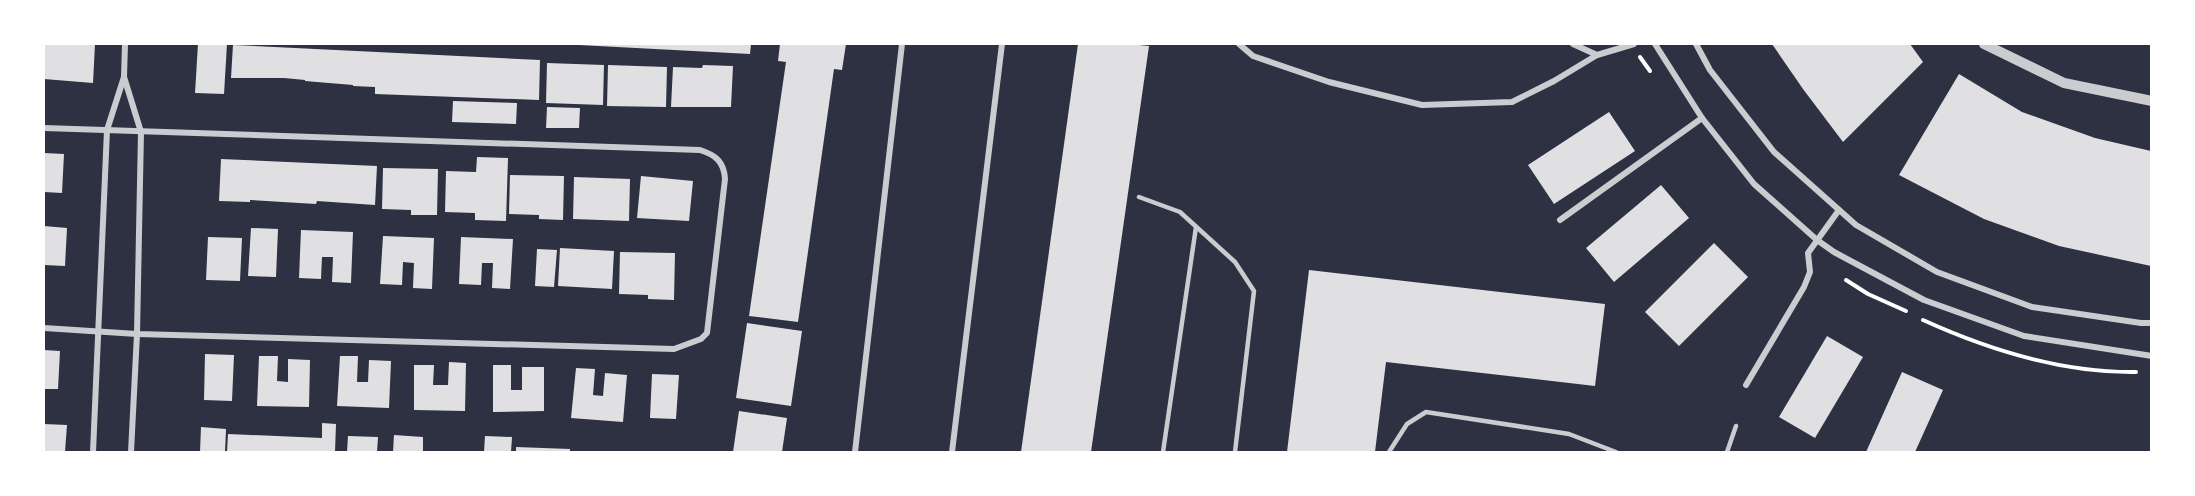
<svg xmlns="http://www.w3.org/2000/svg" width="2195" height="496" font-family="'IBM Plex Sans',sans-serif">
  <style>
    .building { fill: #e0e0e3 }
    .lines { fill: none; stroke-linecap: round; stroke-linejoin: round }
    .path { stroke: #fff; stroke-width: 4 }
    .service { stroke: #caccd0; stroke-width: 4.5 }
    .minor { stroke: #caccd0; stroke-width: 6 }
    .tertiary { stroke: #caccd0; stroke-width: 10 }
  </style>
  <rect width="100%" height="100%" fill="#2d3142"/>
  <g class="building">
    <polygon points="44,44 95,44 93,83 44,79"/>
    <polygon points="198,44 227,44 224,94 195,93"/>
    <polygon points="579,44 751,44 750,54 579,45"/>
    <polygon points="780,44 846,44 842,70 834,69 798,322 749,316 786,62 778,61"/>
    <polygon points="1078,44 1129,44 1149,46 1091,452 1021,452"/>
    <polygon points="1772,44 1910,44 1923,62 1843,142 1803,89"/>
    <polygon points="233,45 540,60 539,100 375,94 375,87 353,86 353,85 305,81 305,80 284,78 231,78"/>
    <polygon points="547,63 604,65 603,105 546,103"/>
    <polygon points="608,65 667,67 666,107 607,106"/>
    <polygon points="703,65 733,66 731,107 671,107 673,67 702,68"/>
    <polygon points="1959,74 2022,112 2095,138 2151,151 2151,266 2059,246 1984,219 1899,175"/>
    <polygon points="453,101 517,103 516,124 452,122"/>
    <polygon points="547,107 580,108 579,128 546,128"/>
    <polygon points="1609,112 1635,151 1554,204 1528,165"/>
    <polygon points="44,153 64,154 62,193 44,192"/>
    <polygon points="477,157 508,158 506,221 475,220 475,213 445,212 446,171 476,172"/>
    <polygon points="221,159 377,166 375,205 317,201 316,204 250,200 250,202 219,201"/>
    <polygon points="383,168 438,169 437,215 411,215 411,210 382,209"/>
    <polygon points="510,175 564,176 563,220 539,219 539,215 509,214"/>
    <polygon points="641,176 693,181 689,221 637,218"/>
    <polygon points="574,177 630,179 629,221 573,219"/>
    <polygon points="1661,185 1689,218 1614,282 1586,248"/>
    <polygon points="44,226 67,228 65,266 44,265"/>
    <polygon points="251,228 278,229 276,277 248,276"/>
    <polygon points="301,230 353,232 351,283 332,282 333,257 322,257 321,279 299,278"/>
    <polygon points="383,236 434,238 432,289 413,288 414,263 403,262 402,285 380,284"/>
    <polygon points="208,237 242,238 240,281 206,280"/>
    <polygon points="461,237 513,239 510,289 492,288 493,263 482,263 481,285 459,284"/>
    <polygon points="1714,243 1748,277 1679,346 1645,312"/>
    <polygon points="560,248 614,251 612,289 558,286"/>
    <polygon points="537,249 557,250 554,287 535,286"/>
    <polygon points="620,252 675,253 674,300 648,299 648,295 619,294"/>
    <polygon points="1309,270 1605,304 1595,386 1386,362 1375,452 1287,452"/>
    <polygon points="747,323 802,331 791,406 736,398"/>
    <polygon points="1827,336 1863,357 1815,438 1779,417"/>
    <polygon points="44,350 60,351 58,389 44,389"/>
    <polygon points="205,354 234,355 232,401 204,400"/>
    <polygon points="259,356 278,356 277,381 288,382 288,359 310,360 309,407 257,406"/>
    <polygon points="340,356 358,356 357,382 368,382 369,360 391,361 389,408 337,406"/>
    <polygon points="449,362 466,363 465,411 414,410 414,365 434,365 433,385 448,385"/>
    <polygon points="493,365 511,365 511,390 522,390 522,367 544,367 544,411 493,412"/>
    <polygon points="576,368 595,369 593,395 603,396 605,373 627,375 623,422 571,418"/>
    <polygon points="1902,372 1943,390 1915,452 1866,452"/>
    <polygon points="652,374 679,375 676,419 650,418"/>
    <polygon points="739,411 787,418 782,452 733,452"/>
    <polygon points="322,423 336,424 335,452 227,452 228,434 322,438"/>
    <polygon points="44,424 67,425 65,452 44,452"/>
    <polygon points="201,427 226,429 225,452 200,452"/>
    <polygon points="394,435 423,437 423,452 393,452"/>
    <polygon points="348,436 378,437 377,452 347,452"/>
    <polygon points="485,436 512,437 511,452 484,452"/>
    <polygon points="516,447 570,449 570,452 516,452"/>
  </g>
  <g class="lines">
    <g class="path">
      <polyline points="1640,57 1650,71"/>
      <polyline points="1846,280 1868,294 1906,311"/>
      <path d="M1923,320C1989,350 2063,373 2136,372"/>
    </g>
    <g class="service">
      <polyline points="1139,197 1180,212 1235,262 1254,291 1235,452"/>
      <polyline points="1163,452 1196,227"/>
      <polyline points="1389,452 1407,424 1426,412 1569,434 1616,452"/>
      <polyline points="1727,452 1736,426"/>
    </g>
    <g class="minor">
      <polyline points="1239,44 1253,56 1329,82 1422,105 1512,102 1554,81 1597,55 1634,44"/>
      <polyline points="1573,44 1597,55"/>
      <polyline points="1655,44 1702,118 1754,184 1817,240 1834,252 1924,300 2024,336 2152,356"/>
      <polyline points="1696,44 1710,70 1774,152 1856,225 1937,272 2032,307 2141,323 2152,323"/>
      <polyline points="124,77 125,44"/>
      <path d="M44,128L700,150C716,155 724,162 725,179L707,333L701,339L674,349L137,334L44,328"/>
      <polyline points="1560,220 1702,118"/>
      <polyline points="1746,385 1804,287 1810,272 1808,253 1839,210"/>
      <polyline points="93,452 107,130 124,77 141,132 137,334 131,452"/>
      <polyline points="855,452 902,44"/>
      <polyline points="952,452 1002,44"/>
    </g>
    <polyline class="tertiary" points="1984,44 2064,83 2152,101"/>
  </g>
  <rect width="2195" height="496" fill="none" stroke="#ffffff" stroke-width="90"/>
</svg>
